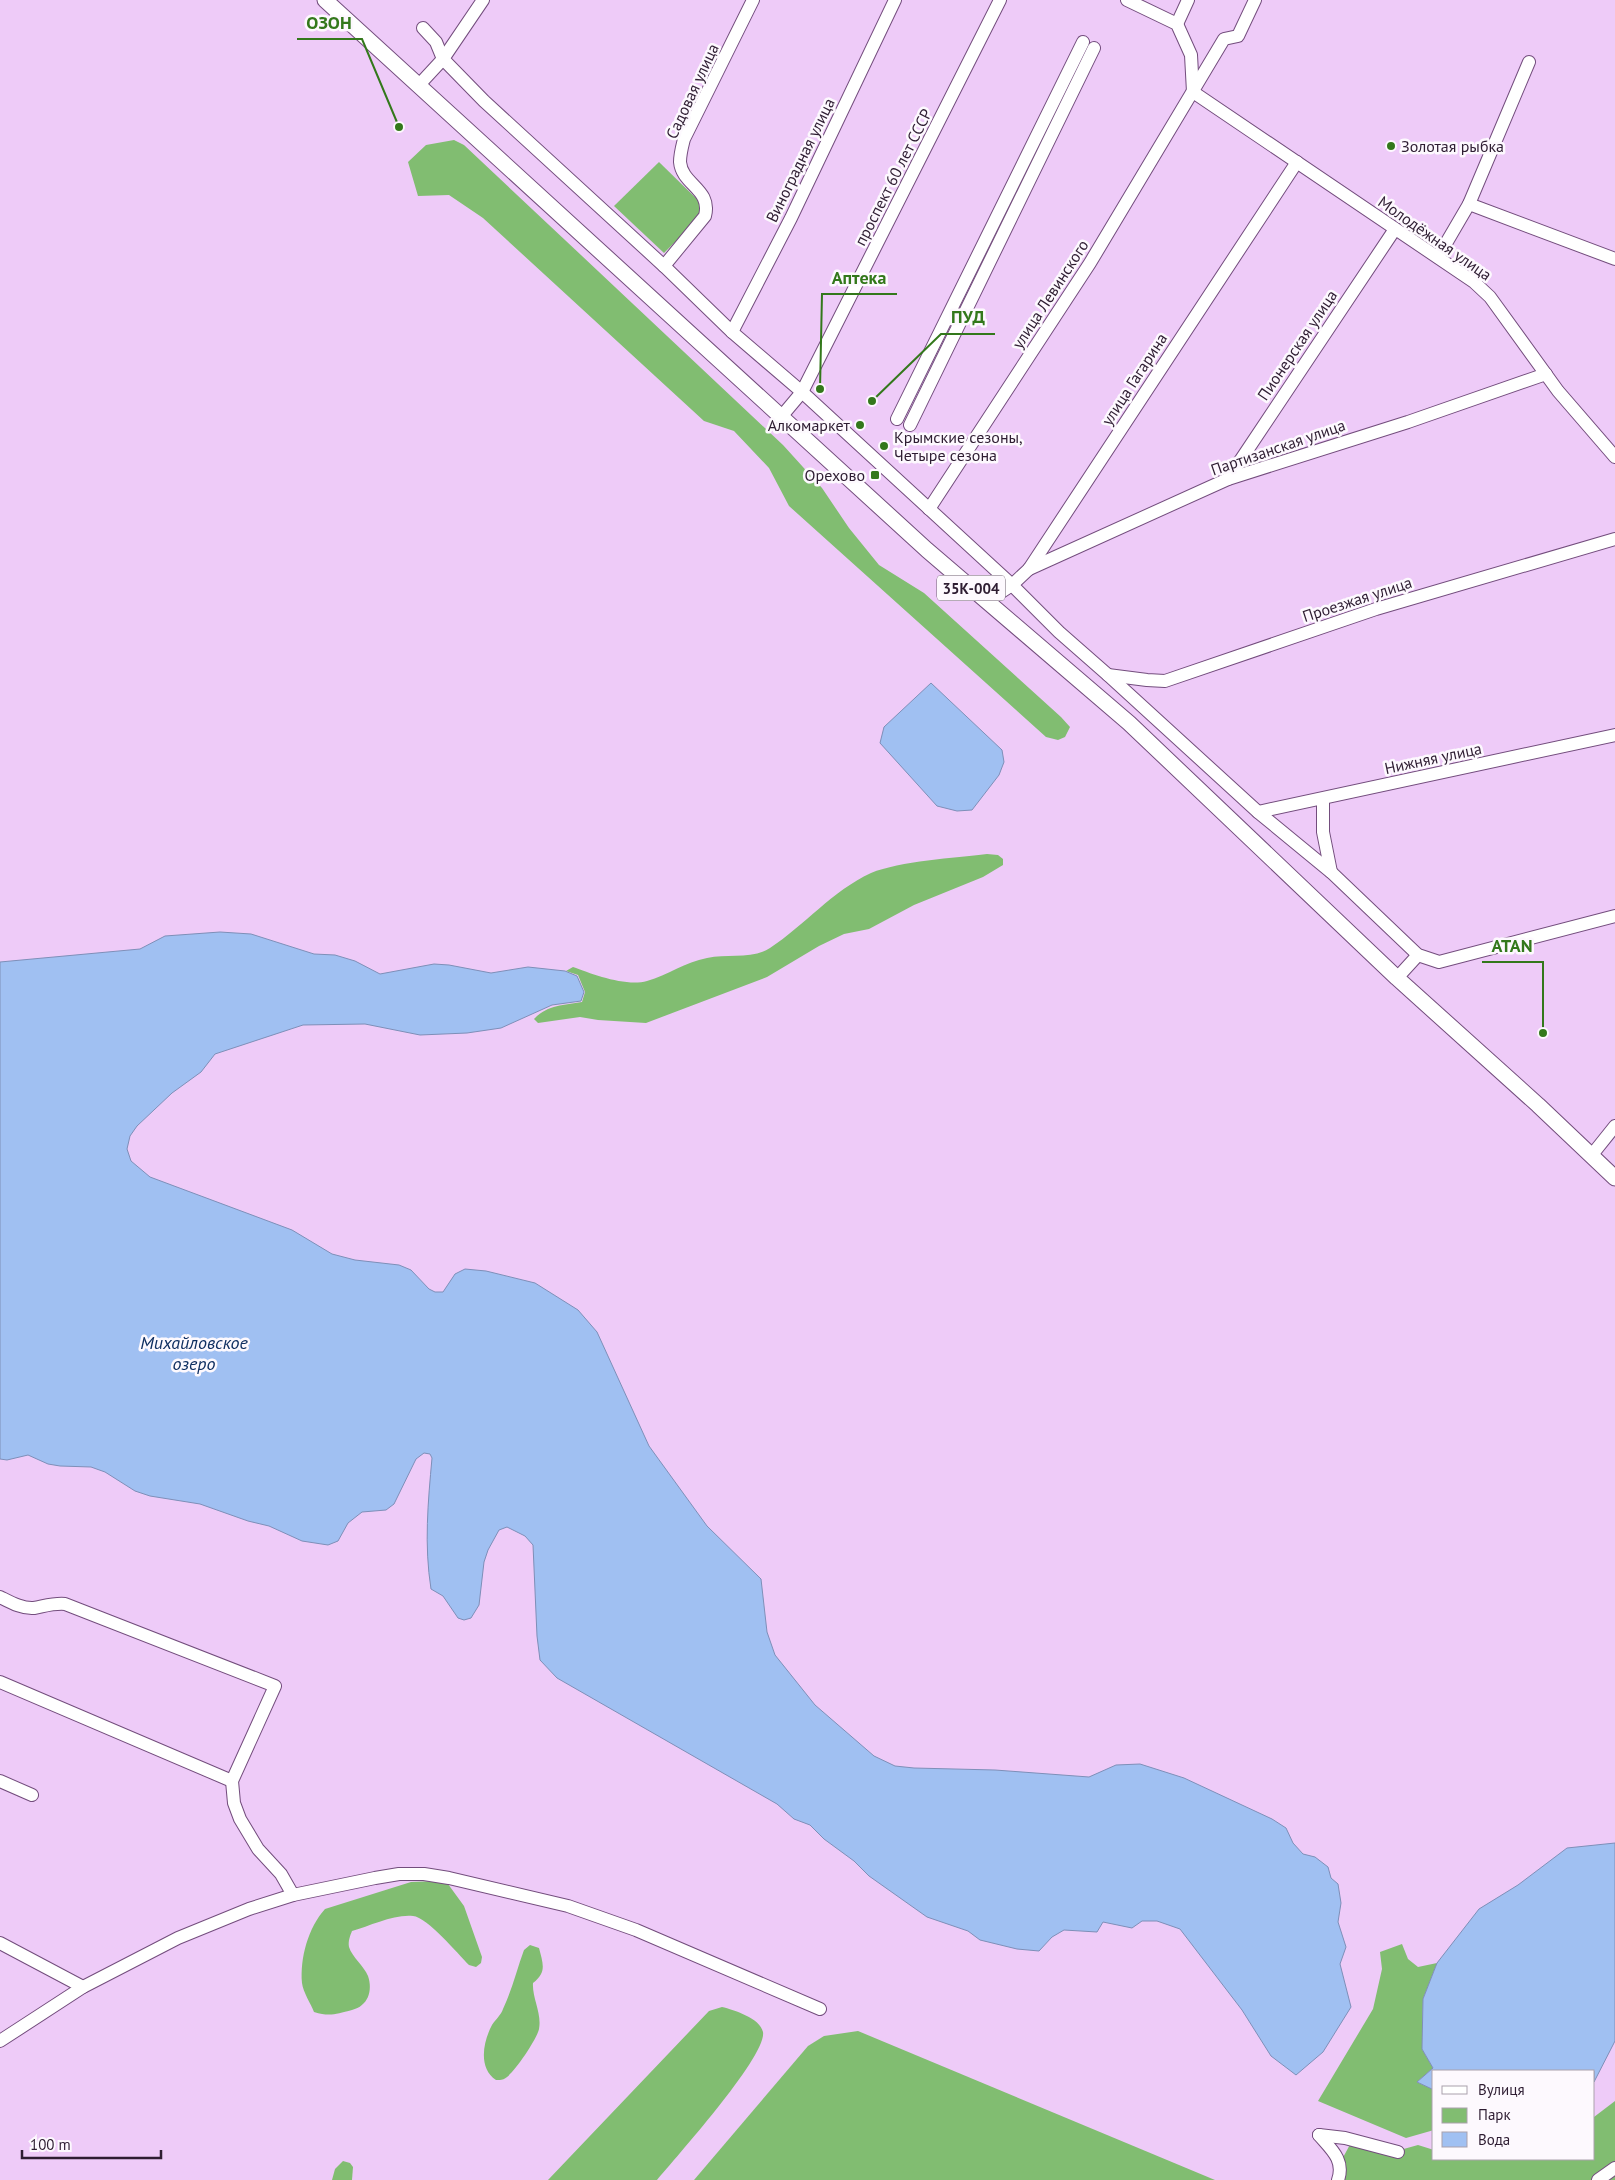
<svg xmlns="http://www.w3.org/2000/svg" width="1615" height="2180" font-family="'PT Sans',sans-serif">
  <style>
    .green { fill: #81bd71 }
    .water { fill: #a0c0f2; stroke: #7e8fb8 }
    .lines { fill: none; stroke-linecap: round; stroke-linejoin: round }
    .minor-casing { stroke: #734d7d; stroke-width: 14 }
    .major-casing { stroke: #734d7d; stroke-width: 17 }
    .minor { stroke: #fff; stroke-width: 12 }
    .major { stroke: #fff; stroke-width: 15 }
    .poi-dot { fill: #33781b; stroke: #fdf9fe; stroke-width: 2 }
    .labels { text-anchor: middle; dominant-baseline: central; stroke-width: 5; stroke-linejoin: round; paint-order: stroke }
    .shield { fill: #fdf9fe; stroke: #6c5f6f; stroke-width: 1 }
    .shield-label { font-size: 15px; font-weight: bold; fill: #2e1d32 }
    .street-label { font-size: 16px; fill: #2e1d32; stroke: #fdf9fe }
    .poi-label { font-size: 16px; fill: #2e1d32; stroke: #fdf9fe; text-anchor: start }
    .water-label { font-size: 18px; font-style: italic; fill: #0f2f61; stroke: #fdf9fe }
    .leader { fill: none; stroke: #33781b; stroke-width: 2 }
    .callout-dot { fill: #33781b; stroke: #fdf9fe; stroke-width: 2 }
    .callout-label { font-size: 18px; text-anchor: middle; font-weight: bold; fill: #33781b; stroke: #fdf9fe; stroke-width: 5; stroke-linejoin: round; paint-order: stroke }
  </style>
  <rect width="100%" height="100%" fill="#eecbf8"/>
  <g class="green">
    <polygon points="454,140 464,145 783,445 822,488 849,528 879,565 924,593 1061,717 1070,727 1065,737 1058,740 1046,737 789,506 769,468 734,431 704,421 483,218 449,195 418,196 408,162 426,145"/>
    <polygon points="659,162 704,206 700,217 664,253 614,206"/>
    <path d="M987,854L998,855L1003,859V865L983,877L914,905L869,929L844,934L819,946L767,977L646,1023L598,1020L580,1017L538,1023L534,1019C547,1005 564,1005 582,1002L585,992L578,975L566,971L573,967C592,974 626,987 647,981C668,975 685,962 707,958C728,953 751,960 770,948C805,925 832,891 871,873C900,861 955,858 987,854Z"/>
    <path d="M435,1881L448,1884L464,1906L482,1957L481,1963L476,1967L469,1965C458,1954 427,1917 413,1916C394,1914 370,1926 352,1931C350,1936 348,1941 349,1947C352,1957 364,1966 368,1976C373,1991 368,2006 352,2010C336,2014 330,2017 314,2012C311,2004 303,1992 302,1983C300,1958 308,1928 325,1909L411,1882Z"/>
    <polygon points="1402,1944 1408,1959 1418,1967 1437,1963 1423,1999 1422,2049 1433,2068 1417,2082 1434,2090 1434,2130 1406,2138 1318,2101 1373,2009 1382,1969 1380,1952"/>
    <path d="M530,1945L539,1948C543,1964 547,1972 533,1983C532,1998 542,2013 539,2029C537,2039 513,2075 504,2079C503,2080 497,2080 496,2080C478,2068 483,2042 492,2025C496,2019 501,2015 503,2009C512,1990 517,1969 524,1950Z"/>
    <path d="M722,2007C734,2010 760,2018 763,2032C767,2056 676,2157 657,2180H548L709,2011Z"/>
    <polygon points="858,2031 1215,2180 694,2180 808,2046 824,2036"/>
    <polygon points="1615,2101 1615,2180 1331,2180 1354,2137 1400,2150 1418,2145 1434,2150 1434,2159 1594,2159 1594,2117"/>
    <polygon points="343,2161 350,2163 353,2167 352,2180 332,2180 335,2169"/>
  </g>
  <g class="water">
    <polygon points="931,683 1002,750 1004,762 999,775 972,810 957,811 937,806 880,743 884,727"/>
    <path d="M220,932L251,934L314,954L335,955L355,961L380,974L434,964L449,965L491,973L528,967L565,971L577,976L584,992L581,1001L552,1005L501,1028L467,1033L420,1035L365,1024L303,1025L215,1054L201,1072L172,1093L137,1126L130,1136L127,1149L131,1161L150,1177L292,1230L332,1254L355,1260L399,1265L411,1270L429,1289L435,1292H443L455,1274L465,1269L486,1271L535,1283L578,1310L597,1332L649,1446L707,1526L761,1579L767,1632L775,1655L815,1705L874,1756L895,1766L914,1768L995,1770L1089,1777L1116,1765L1140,1764L1184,1778L1272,1819L1286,1828L1293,1843L1303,1854L1315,1857L1328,1867L1331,1878L1338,1884L1341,1903L1338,1922L1346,1947L1340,1964L1351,2007L1323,2052L1296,2075L1271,2056L1242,2010L1180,1929L1157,1921H1142L1132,1928L1103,1922L1097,1932L1064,1930L1052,1937L1039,1951L1017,1949L980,1940L968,1931L927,1917L869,1876L854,1861L824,1839L810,1825L794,1819L777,1804L557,1678L540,1660L537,1636L533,1545L525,1536L507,1527L499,1530L488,1550L484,1562L479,1605L471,1618L464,1620L458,1618L443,1596L431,1589C424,1545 428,1502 432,1458L430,1454L424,1453L416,1459L394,1504L386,1510L362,1512L348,1523L338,1541L328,1545L302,1541L269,1526L248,1521L200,1504L150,1496L135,1491L105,1472L91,1467L60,1466L48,1464L28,1455L7,1460L0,1459V962L140,949L165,936Z"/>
    <polygon points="1615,1843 1615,2041 1594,2082 1594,2071 1434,2071 1434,2090 1417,2082 1433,2068 1422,2049 1423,1999 1437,1963 1479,1909 1518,1885 1567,1848"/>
  </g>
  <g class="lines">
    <g class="minor-casing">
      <g id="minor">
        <polyline points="1127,0 1177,24 1191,55 1193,92"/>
        <polyline points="1177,24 1188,0"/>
        <polyline points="423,28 436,42 443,59 484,101 664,266 732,332 802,392 1012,585 1059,632 1108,675 1258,812 1331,872 1418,955 1439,962 1615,916"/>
        <polyline points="418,86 443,59 483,0"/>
        <polyline points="1193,92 1474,282 1490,297 1558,391 1615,457"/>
        <polyline points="1469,204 1615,259"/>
        <polyline points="1438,257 1469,204 1529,62"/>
        <path d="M664,266L705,216C712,189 682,185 680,162C680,154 682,147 684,139L753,0"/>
        <polyline points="732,332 791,218 895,0"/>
        <polyline points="781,417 802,392 1000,0"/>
        <polyline points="897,419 1083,42"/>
        <polyline points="910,425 1094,48"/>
        <polyline points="1228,479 1395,229"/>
        <polyline points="929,509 1090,263 1224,39 1238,36 1255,0"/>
        <polyline points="1029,569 1228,479 1408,422 1546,374"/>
        <polyline points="986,602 1012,585 1029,569 1297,162"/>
        <polyline points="1108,675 1147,680 1165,681 1376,609 1615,539"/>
        <polyline points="1323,799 1323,832 1331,872"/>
        <polyline points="1258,812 1615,735"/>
        <polyline points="1397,978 1418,955"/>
        <polyline points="1591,1156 1615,1126"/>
        <path d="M0,1597C10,1602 22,1609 34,1608C45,1606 54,1603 65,1604L275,1686L232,1781L234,1803L240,1819L258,1849L281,1874L293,1895"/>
        <polyline points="0,1682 232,1781"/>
        <polyline points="0,1781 32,1795"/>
        <polyline points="0,1943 83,1987"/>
        <polyline points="0,2041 83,1987 178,1938 249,1909 293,1895 375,1878 399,1874 424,1874 449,1878 568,1906 636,1930 820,2009"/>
        <polyline points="1319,2135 1345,2138 1398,2152"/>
        <path d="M1319,2135C1331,2149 1345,2160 1338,2180"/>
        <polyline points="1598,2180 1615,2168"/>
      </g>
    </g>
    <g class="major-casing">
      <polyline id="major" points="325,0 927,550 1129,723 1397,978 1538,1105 1615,1178"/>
    </g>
    <use href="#minor" class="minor"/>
    <use href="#major" class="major"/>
  </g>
  <g class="poi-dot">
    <circle cx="1391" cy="146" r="5"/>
    <circle cx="860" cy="425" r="5"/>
    <circle cx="884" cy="446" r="5"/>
    <rect x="870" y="470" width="10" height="10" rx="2.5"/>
  </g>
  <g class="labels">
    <rect class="shield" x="937" y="575.5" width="68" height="25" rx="4"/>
    <g class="shield-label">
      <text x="971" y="588">35К-004</text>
    </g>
    <g class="street-label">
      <text transform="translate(692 91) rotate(-65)">Садовая улица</text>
      <text transform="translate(800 160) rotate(-64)">Виноградная улица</text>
      <text transform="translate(893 177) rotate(-63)">проспект 60 лет СССР</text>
      <text transform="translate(1435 238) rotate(35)">Молодёжная улица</text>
      <text transform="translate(1050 294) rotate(-57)">улица Левинского</text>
      <text transform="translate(1297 345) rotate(-56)">Пионерская улица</text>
      <text transform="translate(1134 379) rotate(-57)">улица Гагарина</text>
      <text transform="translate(1278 447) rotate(-19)">Партизанская улица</text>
      <text transform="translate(1357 599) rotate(-18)">Проезжая улица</text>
      <text transform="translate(1433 758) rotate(-12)">Нижняя улица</text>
    </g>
    <g class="poi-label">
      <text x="1401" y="146">Золотая рыбка</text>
      <text x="850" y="425" text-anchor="end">Алкомаркет</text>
      <text x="894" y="437">Крымские сезоны,<tspan x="894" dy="18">Четыре сезона</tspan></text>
      <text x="865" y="475" text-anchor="end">Орехово</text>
    </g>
    <g class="water-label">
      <text x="194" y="1342">Михайловское<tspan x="194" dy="21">озеро</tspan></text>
    </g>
  </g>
  <path class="leader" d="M399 127L362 39H297M820 389L822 294H897M872 401L941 334H995M1543 1033L1543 962H1482"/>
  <g class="callout-dot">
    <circle cx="399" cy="127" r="5"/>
    <circle cx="820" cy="389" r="5"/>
    <circle cx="872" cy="401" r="5"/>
    <circle cx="1543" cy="1033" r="5"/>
  </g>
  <g class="callout-label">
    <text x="329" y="29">ОЗОН</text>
    <text x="859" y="284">Аптека</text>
    <text x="968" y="323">ПУД</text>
    <text x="1512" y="952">ATAN</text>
  </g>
  <rect x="1432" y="2070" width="162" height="90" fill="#fdf9fe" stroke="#aaa1ac"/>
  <rect x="1442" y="2086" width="25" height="8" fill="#ffffff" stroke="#aaa1ac"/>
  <text x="1478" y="2095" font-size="15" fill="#2e1d32">Вулиця</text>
  <rect x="1442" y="2108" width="25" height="15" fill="#81bd71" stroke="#aaa1ac"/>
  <text x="1478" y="2120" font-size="15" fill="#2e1d32">Парк</text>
  <rect x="1442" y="2132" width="25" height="15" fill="#a0c0f2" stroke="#aaa1ac"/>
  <text x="1478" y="2145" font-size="15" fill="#2e1d32">Вода</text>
  <path d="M22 2150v8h139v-8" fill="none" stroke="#2e1d32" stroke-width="2.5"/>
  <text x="30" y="2150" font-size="15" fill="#2e1d32" stroke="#fdf9fe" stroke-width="4" paint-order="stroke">100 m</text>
</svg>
